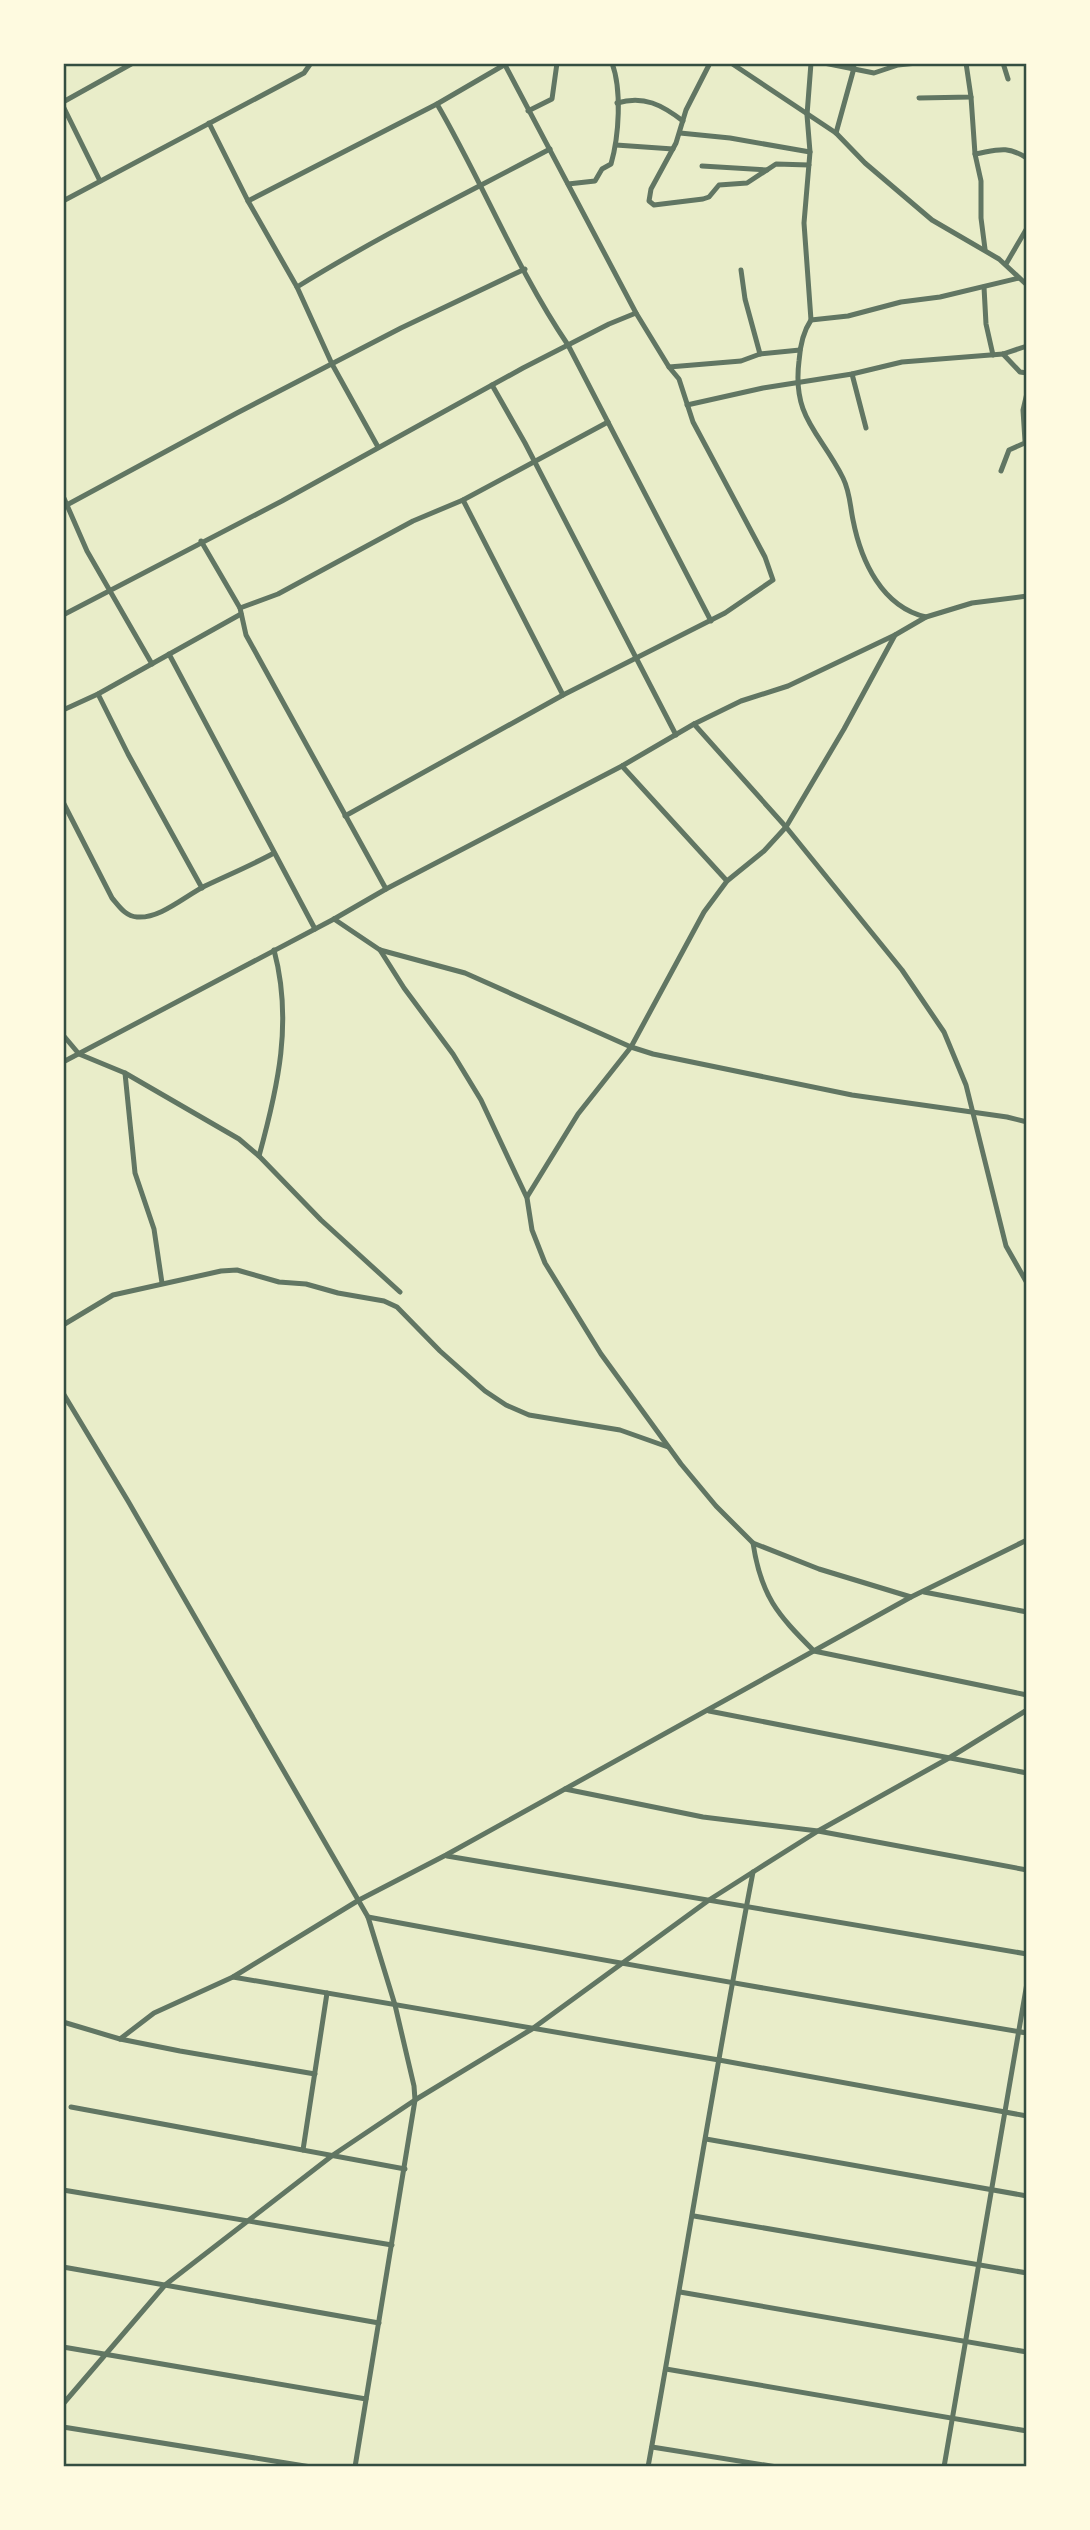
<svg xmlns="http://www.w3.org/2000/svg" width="1090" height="2530" font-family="'Crimson Pro',serif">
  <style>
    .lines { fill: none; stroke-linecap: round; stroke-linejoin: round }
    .minor { stroke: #617663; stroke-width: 5 }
    .neatline { fill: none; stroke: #344e41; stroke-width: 2.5 }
  </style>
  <rect width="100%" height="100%" fill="#e9edc9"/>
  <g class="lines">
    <g class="minor">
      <polyline points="710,63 686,110 676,143 651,189 649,201 654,205 703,199 709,197 719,185 747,183 776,164 809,165"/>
      <polyline points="731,63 836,133 865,163 932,220 999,259 1027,285"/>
      <path d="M811,63L807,115L810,152L804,223L811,320C803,332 800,346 799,361C792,418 820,432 843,478C850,492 850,506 853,520C861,561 882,607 926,617"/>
      <polyline points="824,63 874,73 898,65 917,63"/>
      <polyline points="1003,63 1008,79"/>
      <path d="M504,65L437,104C483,183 517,270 568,345L711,621"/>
      <polyline points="971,97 975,154 981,181 981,218 985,249"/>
      <polyline points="919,98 971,97 966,63"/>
      <polyline points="63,102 133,63"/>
      <path d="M617,103C644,95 662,105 683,121"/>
      <polyline points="63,106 100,181"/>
      <polyline points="528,111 552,99 557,63"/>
      <polyline points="209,123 248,201 297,287 332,364 378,447"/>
      <polyline points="680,133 730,138 810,152"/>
      <polyline points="836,133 854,68"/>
      <polyline points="616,145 673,149"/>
      <path d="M975,154C998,150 1006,145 1027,158"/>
      <polyline points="702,166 767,170"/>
      <path d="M568,184L595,181L602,169L611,164C619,136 622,90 612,63"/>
      <polyline points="63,201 304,73 311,63"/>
      <polyline points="248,201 437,104"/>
      <polyline points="1006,264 1027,228"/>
      <polyline points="741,270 745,299 760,354"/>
      <path d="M297,287C379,236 465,194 550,149"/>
      <polyline points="984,287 986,324 993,355"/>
      <polyline points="811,320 848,316 901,302 940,297 1019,278"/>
      <polyline points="1003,354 1020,372 1027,373"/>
      <polyline points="669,367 741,361 760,354 800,350"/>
      <polyline points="852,374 866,428"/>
      <polyline points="492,385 525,443 676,735"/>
      <polyline points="687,405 763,388 852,374 902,362 1003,354 1027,346"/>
      <polyline points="1025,441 1023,410 1027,393"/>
      <polyline points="1001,471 1009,450 1027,442"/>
      <polyline points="63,496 87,551 152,664"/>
      <polyline points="463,500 563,695"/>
      <polyline points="63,507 237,413 401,328 525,269"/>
      <polyline points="201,541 240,608 246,635 386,889"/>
      <polyline points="240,608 278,594 413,521 463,500 608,422"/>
      <polyline points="63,615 282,501 523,368 609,324 636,313"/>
      <polyline points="169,654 315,929"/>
      <polyline points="98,694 128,754 202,888"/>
      <polyline points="63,710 98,694 241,614"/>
      <polyline points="694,724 786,827 902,970 944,1032 966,1085 1006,1246 1027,1283"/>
      <polyline points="622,766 727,881"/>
      <path d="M63,802L112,898C119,906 125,916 137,917C160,919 185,896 205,886C228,875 252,865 274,853"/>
      <polyline points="345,816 563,695 725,613 773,580 765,557 693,422 679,379 669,367 636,313 504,63"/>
      <polyline points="334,919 380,950 465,973 631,1047 653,1054 852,1095 1007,1117 1027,1122"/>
      <polyline points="380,950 404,988 453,1054 481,1100 527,1198 532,1230 545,1263 601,1354 681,1464 716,1506 753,1543 819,1569 911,1597"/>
      <polyline points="63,1035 79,1054 125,1073 239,1139 259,1156 321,1220 400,1292"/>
      <polyline points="63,1062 334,919 386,889 622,766 694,724 741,701 788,686 895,635 926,617 972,603 1027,596"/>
      <polyline points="125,1073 135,1173 154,1229 162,1283"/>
      <path d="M259,1156C278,1087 293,1021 274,950"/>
      <polyline points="527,1197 578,1114 631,1047 704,912 727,881 764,851 786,827 844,729 895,635"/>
      <polyline points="63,1325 113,1295 221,1271 237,1270 279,1282 306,1284 338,1293 384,1301 397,1307 440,1351 485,1391 506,1405 529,1415 620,1430 668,1447"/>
      <polyline points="63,1393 128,1501 368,1917 395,2005 414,2086 415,2100 355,2467"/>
      <path d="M753,1543C761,1596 777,1614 814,1651L1027,1695"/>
      <polyline points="924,1592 1027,1612"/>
      <polyline points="709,1711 1027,1773"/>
      <polyline points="565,1789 703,1817 818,1831 1027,1870"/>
      <polyline points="447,1856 1027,1954"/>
      <path d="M368,1917C587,1958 807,1996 1027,2033"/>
      <polyline points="233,1977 719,2060 1027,2116"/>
      <polyline points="63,2022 120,2039 180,2051 315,2074"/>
      <polyline points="120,2039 154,2013 233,1977 359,1900 446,1855 911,1597 1027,1540"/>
      <polyline points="71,2107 405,2169"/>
      <polyline points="706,2139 1027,2196"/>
      <polyline points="303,2150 327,1993"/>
      <polyline points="63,2190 392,2245"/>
      <polyline points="694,2216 1027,2273"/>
      <polyline points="63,2267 379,2323"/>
      <polyline points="680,2292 1027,2352"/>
      <polyline points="63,2347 366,2399"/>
      <polyline points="666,2369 1027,2431"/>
      <polyline points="63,2404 165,2285 333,2155 415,2100 532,2029 709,1900 753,1872 818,1831 949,1758 1027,1710"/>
      <polyline points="63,2427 311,2467"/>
      <polyline points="652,2447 777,2467"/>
      <path d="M648,2467C684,2269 715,2070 753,1872"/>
      <polyline points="944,2467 1027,1983"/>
    </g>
  </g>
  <rect width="1090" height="2530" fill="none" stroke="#fefae0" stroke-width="130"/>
  <rect x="65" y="65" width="960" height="2400" class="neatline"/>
</svg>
